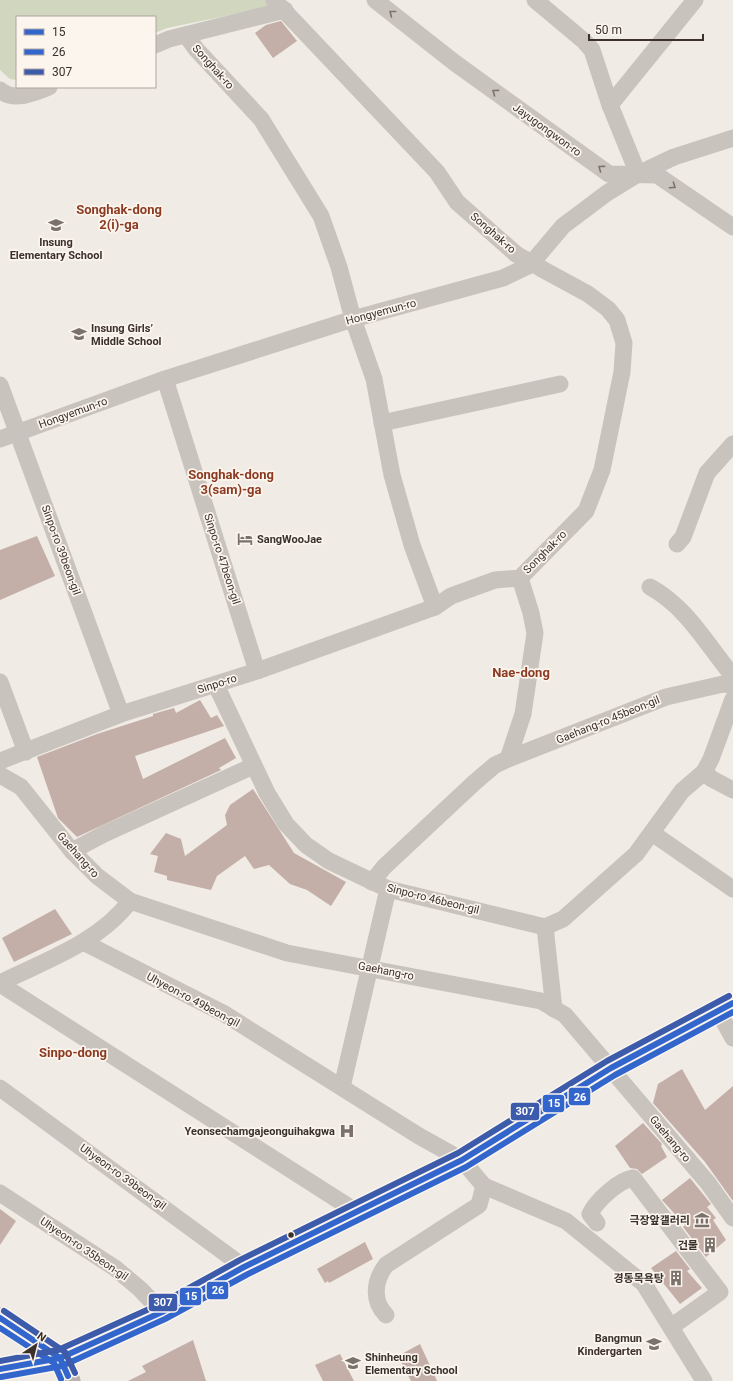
<svg xmlns="http://www.w3.org/2000/svg" width="733" height="1381" font-family="Roboto,'Noto Sans KR',sans-serif">
  <style>
    .green { fill: #d1d6bf }
    .building { fill: #c3afa7 }
    .lines { fill: none; stroke-linecap: round; stroke-linejoin: round }
    .minor { stroke: #c9c3be; stroke-width: 17 }
    .major { stroke: #b8b1ad; stroke-width: 21 }
    .minor-bridge { stroke: #c9c3be; stroke-width: 17 }
    .bus-1-casing { stroke: #fbf5ee; stroke-width: 9 }
    .bus-2-casing { stroke: #fbf5ee; stroke-width: 9 }
    .bus-3-casing { stroke: #fbf5ee; stroke-width: 9 }
    .bus-1 { stroke: #36c; stroke-width: 6 }
    .bus-2 { stroke: #36c; stroke-width: 6 }
    .bus-3 { stroke: #3d5bab; stroke-width: 6 }
    .oneway { stroke: #7b726d }
    .bus-dot { fill: #3b302b; stroke: #fbf5ee; stroke-width: 1.5 }
    .labels { text-anchor: middle; dominant-baseline: central; stroke-width: 3.5; stroke-linejoin: round; paint-order: stroke }
    .street-label { font-size: 11px; fill: #3b302b; stroke: #fbf5ee }
    .poi-label { font-size: 11px; font-weight: bold; fill: #3b302b; stroke: #fbf5ee; text-anchor: end }
    .quarter-label { font-size: 13px; font-weight: bold; fill: #8c3b22; stroke: #fbf5ee }
    .line-badge { stroke: #fbf5ee; stroke-width: 1.5 }
    .badge-label { font-size: 11px; text-anchor: middle; font-weight: bold; fill: #fff }
  </style>
  <rect width="100%" height="100%" fill="#f0ebe5"/>
  <polygon class="green" points="0,0 273,0 270,7 167,28 155,33 155,17 17,17 17,80 10,79 0,70"/>
  <g class="building">
    <polygon points="281,21 297,41 273,58 255,33 266,25"/>
    <polygon points="37,536 55,576 0,600 0,550"/>
    <polygon points="200,700 211,718 217,715 224,726 135,756 143,779 225,738 236,758 219,768 221,770 77,837 58,818 37,757 97,734 153,716 153,714 174,708 176,713"/>
    <polygon points="253,789 294,853 346,882 331,906 307,890 290,884 269,865 254,869 245,856 217,876 211,890 167,880 167,876 154,872 158,856 150,854 166,833 181,839 185,856 227,825 225,815 230,805"/>
    <polygon points="55,909 72,934 14,962 2,938"/>
    <polygon points="682,1069 705,1110 733,1086 733,1201 705,1162 653,1103 658,1084"/>
    <polygon points="643,1123 662,1144 661,1146 667,1157 642,1174 637,1169 630,1168 615,1146"/>
    <polygon points="690,1178 711,1204 707,1207 716,1218 713,1220 726,1240 706,1257 683,1227 685,1225 662,1200"/>
    <polygon points="0,1209 16,1221 0,1245"/>
    <polygon points="365,1242 373,1259 329,1283 328,1281 325,1283 317,1269"/>
    <polygon points="676,1251 690,1269 687,1271 702,1288 680,1304 651,1268"/>
    <polygon points="193,1340 206,1381 128,1381 146,1372 142,1366"/>
    <polygon points="420,1344 437,1381 411,1381 398,1356"/>
    <polygon points="340,1354 354,1381 323,1381 315,1365"/>
  </g>
  <g class="lines">
    <g class="minor">
      <polyline points="274,0 437,172 457,202 516,254"/>
      <polyline points="375,0 455,63 609,174 657,175 733,227"/>
      <polyline points="535,0 584,41 592,50 610,105 638,174"/>
      <polyline points="186,35 196,49 261,119 321,216 339,267 353,319 374,379 392,475 412,545 435,607"/>
      <polyline points="155,45 169,39 285,10"/>
      <path d="M0,90C13,102 35,93 49,87"/>
      <polyline points="610,105 695,0"/>
      <polyline points="165,379 257,671"/>
      <polyline points="0,385 121,714"/>
      <polyline points="382,423 560,384"/>
      <polyline points="0,439 165,379 353,319 503,278 530,265 563,226 607,193 638,174 674,157 733,138"/>
      <polyline points="677,544 683,537 707,473 733,444"/>
      <path d="M650,587C686,606 708,646 733,676"/>
      <polyline points="0,682 26,752"/>
      <polyline points="216,685 267,793 286,824 306,845 329,861 388,889 545,927"/>
      <polyline points="508,759 523,714 535,633 531,613 520,578"/>
      <polyline points="0,761 121,714 257,671 435,607 451,596 495,580 520,578 586,511 602,470 622,372 624,343 617,320 608,309 588,294 542,269"/>
      <polyline points="704,772 712,779 733,790"/>
      <polyline points="0,775 21,787 72,851 97,876 130,901 287,953 541,1001 565,1015 708,1183 733,1218"/>
      <polyline points="652,833 733,889"/>
      <polyline points="72,851 104,834 253,766"/>
      <polyline points="372,882 384,867 475,782 495,765 508,759 666,697 723,684 733,685"/>
      <polyline points="545,927 563,919 636,854 682,791 704,772 711,759 733,699"/>
      <polyline points="545,927 554,1009"/>
      <path d="M83,942L223,1013L419,1136L462,1160L484,1186L479,1205L386,1265C374,1281 372,1301 386,1315"/>
      <path d="M0,983C44,961 100,942 130,901"/>
      <polyline points="0,984 357,1212"/>
      <polyline points="718,1011 733,1038"/>
      <polyline points="342,1087 388,889"/>
      <polyline points="0,1088 244,1267"/>
      <polyline points="484,1186 566,1221 644,1284 704,1381"/>
      <polyline points="0,1193 115,1268 140,1289 162,1312"/>
      <path d="M597,1223L590,1214C596,1201 619,1180 633,1178L720,1292L671,1327"/>
      <polyline points="0,1369 60,1358 162,1312 244,1267 462,1160 611,1068 733,1003"/>
    </g>
    <polyline class="major" points="0,1318 60,1358 70,1381"/>
    <polyline class="minor-bridge" points="516,254 542,269"/>
    <g class="bus-1-casing">
      <g id="bus-1">
        <polyline points="0,1318 60,1358 68,1376"/>
        <polyline points="0,1369 60,1358 162,1312 244,1267 462,1160 611,1068 733,1003"/>
      </g>
    </g>
    <g class="bus-2-casing">
      <g id="bus-2">
        <polyline points="0,1328 54,1363 61,1379"/>
        <polyline points="1,1377 62,1366 165,1319 248,1274 466,1167 615,1075 733,1012"/>
      </g>
    </g>
    <g class="bus-3-casing">
      <g id="bus-3">
        <polyline points="4,1311 65,1352 75,1373"/>
        <polyline points="0,1361 58,1350 158,1305 240,1260 458,1153 607,1061 729,996"/>
      </g>
    </g>
    <use href="#bus-1" class="bus-1"/>
    <use href="#bus-2" class="bus-2"/>
    <use href="#bus-3" class="bus-3"/>
  </g>
  <defs><path id="oneway-chevron" d="M-2-3.5L2.5 0L-2 3.5" fill="none" stroke-width="1.6" stroke-linecap="round" stroke-linejoin="round"/></defs>
  <g class="oneway">
    <use href="#oneway-chevron" transform="translate(392 13) rotate(-142)"/>
    <use href="#oneway-chevron" transform="translate(495 92) rotate(-144)"/>
    <use href="#oneway-chevron" transform="translate(601 168) rotate(-144)"/>
    <use href="#oneway-chevron" transform="translate(673 186) rotate(34)"/>
  </g>
  <defs>
    <g id="school-bare" transform="scale(1.2)"><path d="M0-5L7-2L0 1L-7-2ZM-4 1L0 2.5L4 1V4Q0 6-4 4Z" fill="#7a716c" stroke="#fbf5ee" stroke-width="2.5" paint-order="stroke"/></g>
    <g id="hotel-bare" transform="scale(1.2)"><path d="M-6-4.5h1.5V1H6V5H4.5V3h-9V5H-6ZM-4 0a1.8 1.8 0 1 1 3.6 0ZM.5 0V-2.5h3Q6-2.5 6 0Z" fill="#7a716c" stroke="#fbf5ee" stroke-width="2.5" paint-order="stroke"/></g>
    <g id="hospital-bare" transform="scale(1.2)"><path d="M-5-5h3v3.5h4V-5h3V5h-3V1.5h-4V5h-3Z" fill="#7a716c" stroke="#fbf5ee" stroke-width="2.5" paint-order="stroke"/></g>
    <g id="museum-bare" transform="scale(1.2)"><path d="M0-6L6-3V-2H-6V-3ZM-5-1h2V3h-2ZM-1-1h2V3h-2ZM3-1h2V3H3ZM-6 4H6V6H-6Z" fill="#7a716c" stroke="#fbf5ee" stroke-width="2.5" paint-order="stroke"/></g>
    <g id="building-bare" transform="scale(1.2)"><path d="M-4-6H4V6H1V3H-1V6H-4ZM-2.5-4.3h1.7v1.8h-1.7ZM.8-4.3h1.7v1.8H.8ZM-2.5-1h1.7V.8h-1.7ZM.8-1h1.7V.8H.8Z" fill="#7a716c" stroke="#fbf5ee" stroke-width="2.5" paint-order="stroke"/></g>
  </defs>
  <g fill-rule="evenodd">
    <use href="#school-bare" x="56" y="225"/>
    <use href="#school-bare" x="79" y="334"/>
    <use href="#hotel-bare" x="245" y="539"/>
    <use href="#hospital-bare" x="347" y="1131"/>
    <use href="#museum-bare" x="702" y="1220"/>
    <use href="#building-bare" x="710" y="1245"/>
    <use href="#building-bare" x="676" y="1278"/>
    <use href="#school-bare" x="654" y="1344"/>
    <use href="#school-bare" x="353" y="1363"/>
  </g>
  <circle class="bus-dot" cx="291" cy="1235" r="3.5"/>
  <g class="labels">
    <g class="street-label">
      <text transform="translate(213 67) rotate(48)">Songhak-ro</text>
      <text transform="translate(547 130) rotate(36)">Jayugongwon-ro</text>
      <text transform="translate(493 233) rotate(41)">Songhak-ro</text>
      <text transform="translate(381 312) rotate(-15)">Hongyemun-ro</text>
      <text transform="translate(73 413) rotate(-20)">Hongyemun-ro</text>
      <text transform="translate(61 550) rotate(70)">Sinpo-ro 39beon-gil</text>
      <text transform="translate(545 552) rotate(-45)">Songhak-ro</text>
      <text transform="translate(222 559) rotate(72)">Sinpo-ro 47beon-gil</text>
      <text transform="translate(217 684) rotate(-18)">Sinpo-ro</text>
      <text transform="translate(608 720) rotate(-22)">Gaehang-ro 45beon-gil</text>
      <text transform="translate(78 855) rotate(48)">Gaehang-ro</text>
      <text transform="translate(433 899) rotate(14)">Sinpo-ro 46beon-gil</text>
      <text transform="translate(386 971) rotate(11)">Gaehang-ro</text>
      <text transform="translate(193 1000) rotate(28)">Uhyeon-ro 49beon-gil</text>
      <text transform="translate(670 1139) rotate(50)">Gaehang-ro</text>
      <text transform="translate(123 1177) rotate(36)">Uhyeon-ro 39beon-gil</text>
      <text transform="translate(84 1249) rotate(34)">Uhyeon-ro 35beon-gil</text>
    </g>
    <g class="poi-label">
      <text x="56" y="242" text-anchor="middle">Insung<tspan x="56" dy="13">Elementary School</tspan></text>
      <text x="91" y="328" text-anchor="start">Insung Girls’<tspan x="91" dy="13">Middle School</tspan></text>
      <text x="257" y="539" text-anchor="start">SangWooJae</text>
      <text x="335" y="1131">Yeonsechamgajeonguihakgwa</text>
      <text x="690" y="1220">극장앞갤러리</text>
      <text x="698" y="1245">건물</text>
      <text x="664" y="1278">경동목욕탕</text>
      <text x="642" y="1338">Bangmun<tspan x="642" dy="13">Kindergarten</tspan></text>
      <text x="365" y="1357" text-anchor="start">Shinheung<tspan x="365" dy="13">Elementary School</tspan></text>
    </g>
    <g class="quarter-label">
      <text x="119" y="209">Songhak-dong<tspan x="119" dy="15">2(i)-ga</tspan></text>
      <text x="231" y="474">Songhak-dong<tspan x="231" dy="15">3(sam)-ga</tspan></text>
      <text x="521" y="672">Nae-dong</text>
      <text x="73" y="1052">Sinpo-dong</text>
    </g>
  </g>
  <g class="line-badge">
    <rect x="568" y="1087" width="23" height="19" rx="4" fill="#36c"/>
    <rect x="542" y="1094" width="23" height="19" rx="4" fill="#36c"/>
    <rect x="510" y="1102" width="30" height="19" rx="4" fill="#3d5bab"/>
    <rect x="206" y="1281" width="23" height="19" rx="4" fill="#36c"/>
    <rect x="179" y="1287" width="23" height="19" rx="4" fill="#36c"/>
    <rect x="148" y="1293" width="30" height="19" rx="4" fill="#3d5bab"/>
  </g>
  <g class="badge-label">
    <text x="580" y="1101">26</text>
    <text x="554" y="1107">15</text>
    <text x="525" y="1115">307</text>
    <text x="218" y="1294">26</text>
    <text x="191" y="1300">15</text>
    <text x="163" y="1306">307</text>
  </g>
  <rect x="16" y="16" width="140" height="72" fill="#fbf5ee" stroke="#aea6a0"/>
  <rect x="24" y="29" width="20" height="6" fill="#3366cc" stroke="#aea6a0"/>
  <text x="52" y="36" font-size="12" fill="#3b302b">15</text>
  <rect x="24" y="49" width="20" height="6" fill="#3366cc" stroke="#aea6a0"/>
  <text x="52" y="56" font-size="12" fill="#3b302b">26</text>
  <rect x="24" y="69" width="20" height="6" fill="#3d5bab" stroke="#aea6a0"/>
  <text x="52" y="76" font-size="12" fill="#3b302b">307</text>
  <g transform="translate(36 1345) rotate(35)" stroke="#fbf5ee" stroke-width="3" paint-order="stroke">
  <path d="M0-3L7 15L0 10L-7 15Z" fill="#3b302b"/>
  <text y="-6" font-size="11" font-weight="bold" text-anchor="middle" fill="#3b302b">N</text>
  </g>
  <path d="M589 34v6h114v-6" fill="none" stroke="#3b302b" stroke-width="2"/>
  <text x="595" y="34" font-size="12" fill="#3b302b" stroke="#fbf5ee" stroke-width="3" paint-order="stroke">50 m</text>
</svg>
